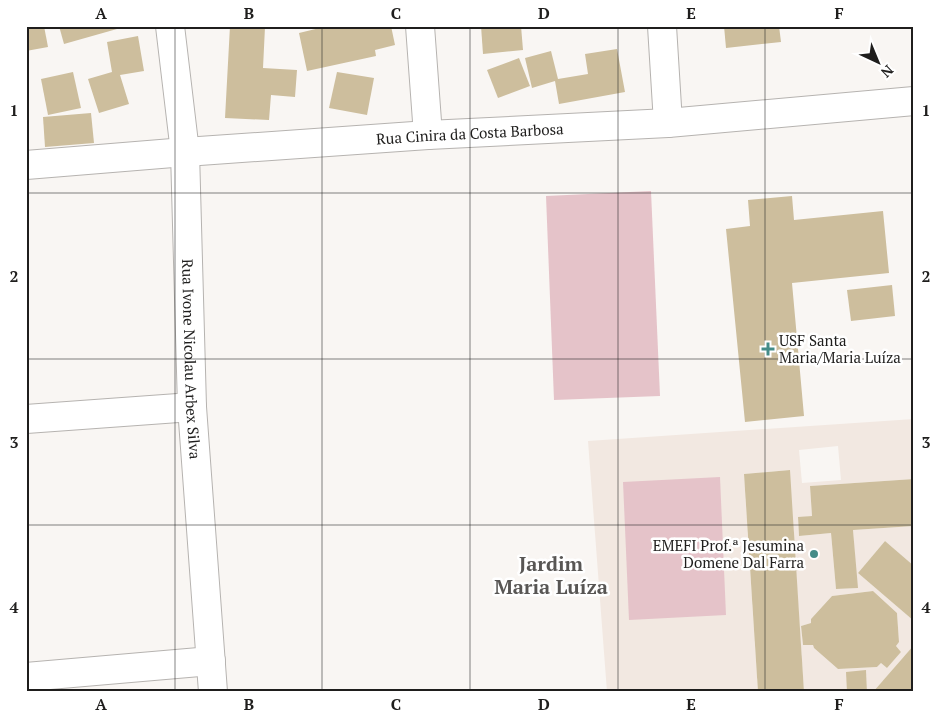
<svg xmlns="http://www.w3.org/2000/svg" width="940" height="718" font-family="'PT Serif',serif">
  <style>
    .built { fill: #f2e8e1; fill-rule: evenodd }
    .green { fill: #e5c3c9 }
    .building { fill: #cdbe9d }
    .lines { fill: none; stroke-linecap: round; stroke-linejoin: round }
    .street-casing { stroke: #b6b3b0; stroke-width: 30 }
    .street { stroke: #fff; stroke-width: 28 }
    .grid { fill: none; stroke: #1f1e1d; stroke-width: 1; stroke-opacity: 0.55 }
    .poi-dot { fill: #448c88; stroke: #fff; stroke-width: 2 }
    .labels { text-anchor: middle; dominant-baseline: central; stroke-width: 5; stroke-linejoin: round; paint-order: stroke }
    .street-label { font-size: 15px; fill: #1f1e1d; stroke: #fff }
    .poi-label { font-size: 15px; fill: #1f1e1d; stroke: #fff; text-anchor: start }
    .district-label { font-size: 20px; font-weight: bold; fill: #585654; stroke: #fff }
    .neatline { fill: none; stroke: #1f1e1d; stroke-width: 2 }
    .grid-label { font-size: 16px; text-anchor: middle; font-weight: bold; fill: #1f1e1d }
  </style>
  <rect width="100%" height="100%" fill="#f9f6f3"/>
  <path class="built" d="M914,419V479L810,486L812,516L798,518L799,536L831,533L836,589L857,588L853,530L914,526V566L885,541L858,573L914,621V645L873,692H867L866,671L847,692H804L789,470L744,474L758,692H607L588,441ZM838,446L841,480L802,483L799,450ZM873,591L897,613L899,642L896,646L901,652L887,668L881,663L877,667L838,669L814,648L813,645H803L801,626L811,623V619L832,596Z"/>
  <g class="green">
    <polygon points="651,191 660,396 554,400 546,196"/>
    <polygon points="720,477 726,615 629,620 623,482"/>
  </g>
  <g class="building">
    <polygon points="26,26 44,26 48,47 26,51"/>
    <polygon points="59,26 124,26 124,27 64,44"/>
    <polygon points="230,26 265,27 263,68 297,70 295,97 271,95 269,120 225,118"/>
    <polygon points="328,26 391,26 395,45 375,50 376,56 307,71 299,33"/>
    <polygon points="481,26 521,26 523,50 483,54"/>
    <polygon points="724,26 779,26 781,42 726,48"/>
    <polygon points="138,36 144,71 120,75 129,104 99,113 88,79 112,72 107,42"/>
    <polygon points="617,49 625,92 559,104 555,81 532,88 525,58 551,51 558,79 588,74 585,54"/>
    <polygon points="519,58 530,86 498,98 487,70"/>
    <polygon points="73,72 81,108 48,115 41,79"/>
    <polygon points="337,72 374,78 367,115 329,108"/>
    <polygon points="91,113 94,143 45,147 43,117"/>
    <polygon points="792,196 794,220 883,211 889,273 792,283 804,416 745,422 726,229 750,226 748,200"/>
    <polygon points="892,285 895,316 851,321 847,290"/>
    <polygon points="790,470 804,692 758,692 744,474"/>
    <polygon points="914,479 914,526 853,530 858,588 836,589 831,533 799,536 798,517 812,516 810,486"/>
    <polygon points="885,541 914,566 914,621 858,573"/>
    <polygon points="873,591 897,613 899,642 896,646 901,652 887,668 881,663 877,667 838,669 814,648 813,645 803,645 801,626 811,623 811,619 832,596"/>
    <polygon points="914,645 914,692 873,692"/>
    <polygon points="866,670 867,692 847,692 846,672"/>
  </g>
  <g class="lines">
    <g class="street-casing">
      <g id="street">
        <path id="s1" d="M170,26L185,152L192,407L213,692"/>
        <polyline points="420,26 428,135"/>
        <polyline points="662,26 668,123"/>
        <path id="s2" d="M26,165L185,152L428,135L668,123L914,101"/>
        <polyline points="26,419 192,407"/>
        <polyline points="26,677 211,661"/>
      </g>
    </g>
    <use href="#street" class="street"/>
  </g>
  <path class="grid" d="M175,26V692M322,26V692M470,26V692M618,26V692M765,26V692M26,193H914M26,359H914M26,525H914"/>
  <g class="poi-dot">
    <path d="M765.5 341.5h5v5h5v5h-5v5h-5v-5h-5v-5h5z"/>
    <circle cx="814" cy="554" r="5"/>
  </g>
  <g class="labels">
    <g class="street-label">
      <text stroke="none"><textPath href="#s2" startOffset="445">Rua Cinira da Costa Barbosa</textPath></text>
      <text stroke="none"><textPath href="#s1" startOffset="334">Rua Ivone Nicolau Arbex Silva</textPath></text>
    </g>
    <g class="poi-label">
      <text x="779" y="340">USF Santa<tspan x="779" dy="17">Maria/Maria Luíza</tspan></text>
      <text x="804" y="545" text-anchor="end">EMEFI Prof.ª Jesumina<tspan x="804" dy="17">Domene Dal Farra</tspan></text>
    </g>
    <g class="district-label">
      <text x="551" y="563">Jardim<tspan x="551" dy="23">Maria Luíza</tspan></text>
    </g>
  </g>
  <rect width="940" height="718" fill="none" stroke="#ffffff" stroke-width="55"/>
  <g transform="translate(878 62) rotate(136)" stroke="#ffffff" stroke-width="4" paint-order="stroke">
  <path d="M0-4L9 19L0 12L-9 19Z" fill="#1f1e1d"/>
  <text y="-8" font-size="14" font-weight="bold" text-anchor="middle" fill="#1f1e1d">N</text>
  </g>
  <rect x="28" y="28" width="884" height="662" class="neatline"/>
  <g class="grid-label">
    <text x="101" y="19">A</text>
    <text x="249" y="19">B</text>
    <text x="396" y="19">C</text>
    <text x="544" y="19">D</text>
    <text x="691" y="19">E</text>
    <text x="839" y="19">F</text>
    <text x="14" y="116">1</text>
    <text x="926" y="116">1</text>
    <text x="14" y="282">2</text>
    <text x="926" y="282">2</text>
    <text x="14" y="448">3</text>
    <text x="926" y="448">3</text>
    <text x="14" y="613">4</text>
    <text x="926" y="613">4</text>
    <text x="101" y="710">A</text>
    <text x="249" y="710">B</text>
    <text x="396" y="710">C</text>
    <text x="544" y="710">D</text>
    <text x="691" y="710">E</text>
    <text x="839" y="710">F</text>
  </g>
</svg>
